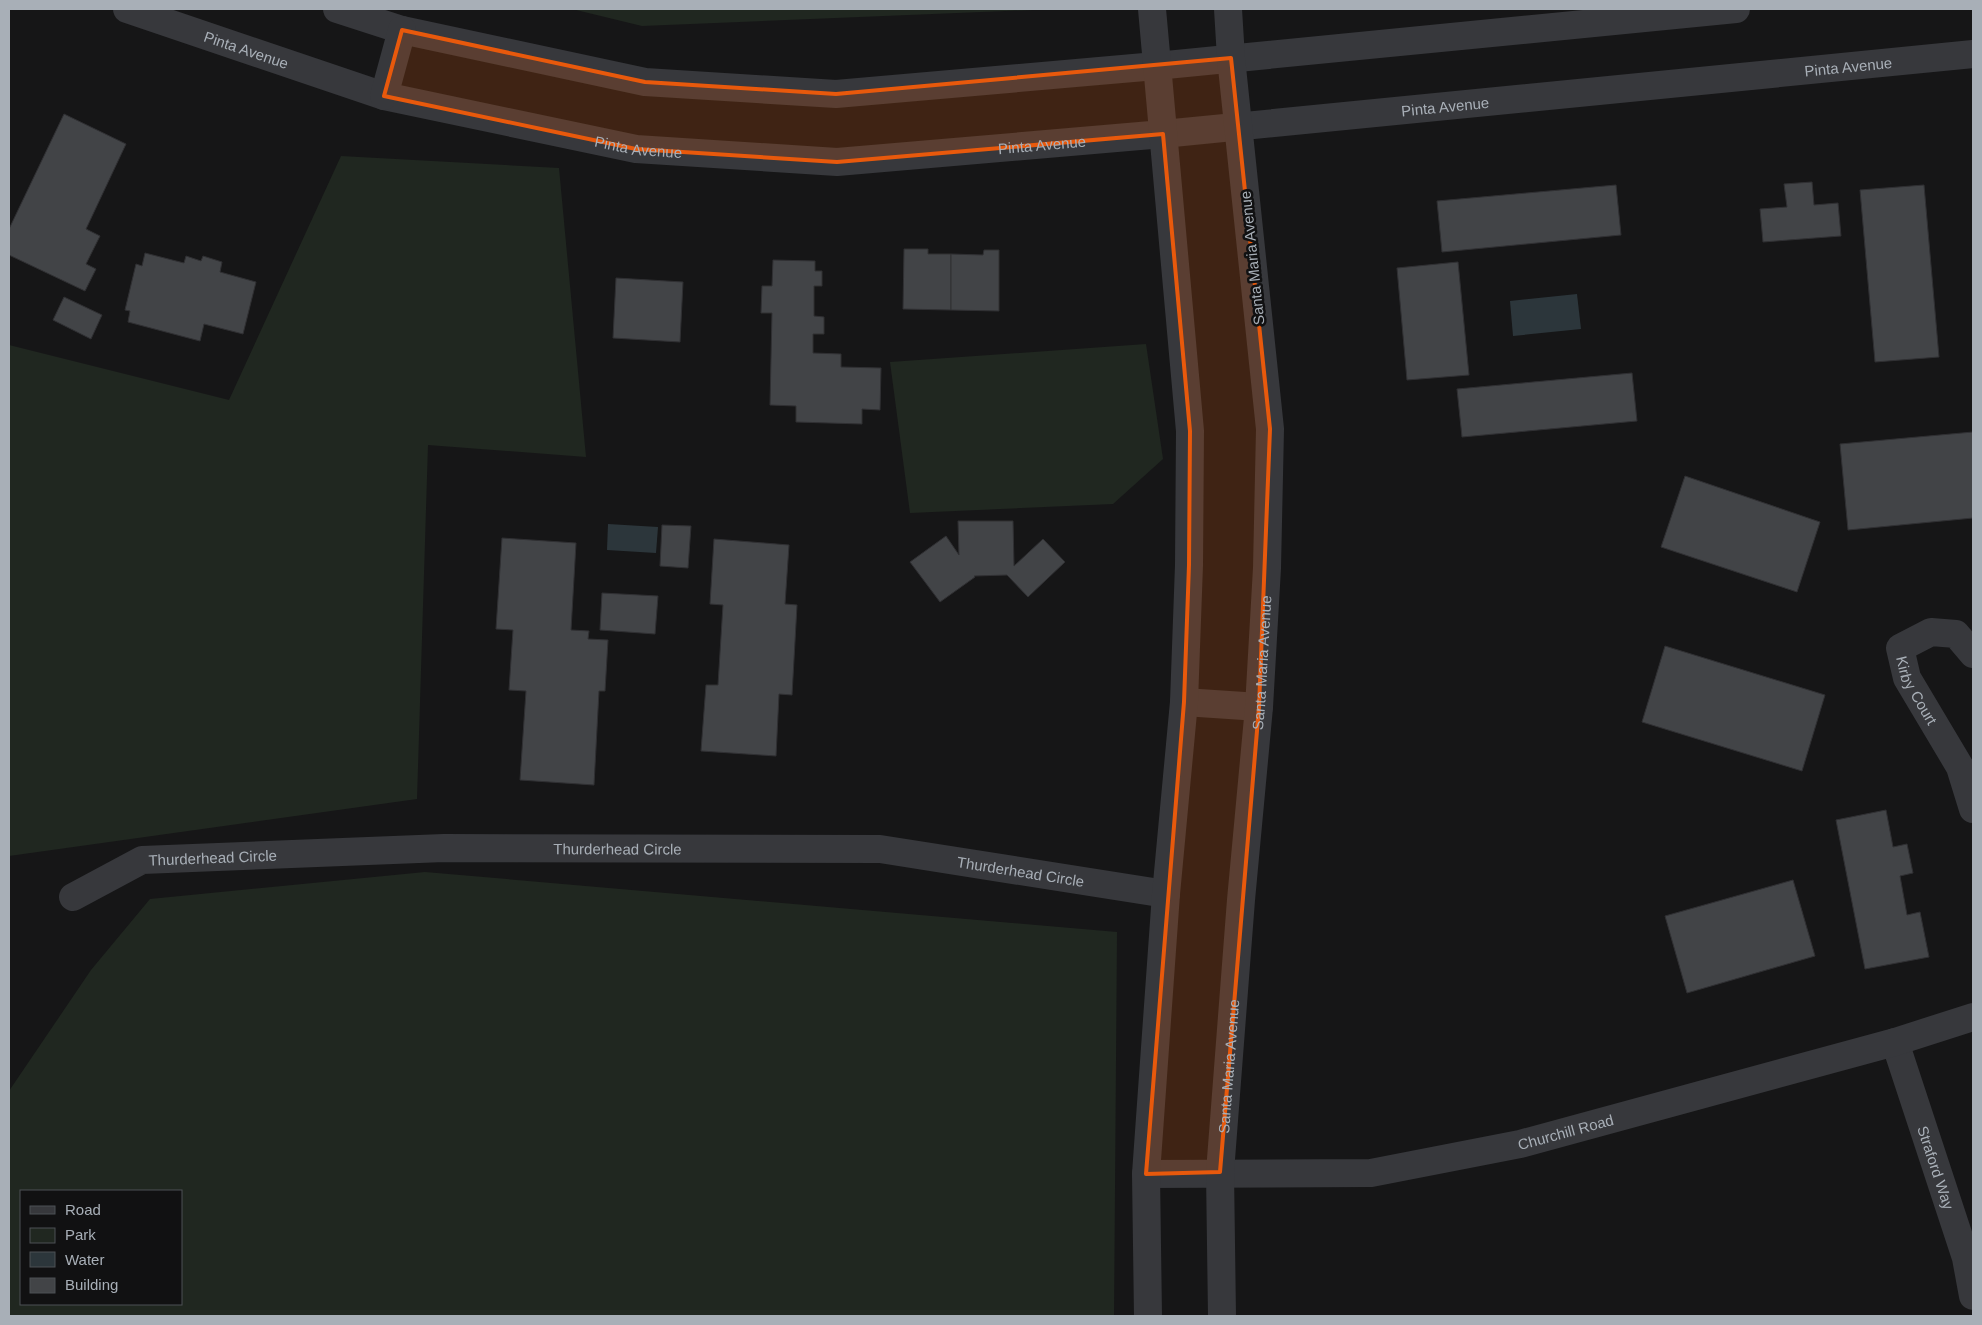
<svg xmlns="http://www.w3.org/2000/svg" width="1982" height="1325" font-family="Arial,sans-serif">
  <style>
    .green { fill: #202720; fill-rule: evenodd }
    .water { fill: #2c363b }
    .building { fill: #424447; stroke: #303033 }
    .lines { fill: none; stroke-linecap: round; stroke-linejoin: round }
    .minor { stroke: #37383c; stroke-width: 28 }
    .marked { fill: #e8590c; fill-opacity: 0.2; stroke: #e8590c; stroke-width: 4; stroke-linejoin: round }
    .labels { text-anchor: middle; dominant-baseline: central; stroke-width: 5; stroke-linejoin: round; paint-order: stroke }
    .street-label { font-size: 15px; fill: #a8afb7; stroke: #111112 }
  </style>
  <rect width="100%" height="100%" fill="#161617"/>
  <g class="green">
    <polygon points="572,9 1057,9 642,26"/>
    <polygon points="341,156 559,168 586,457 428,445 417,799 9,856 9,345 229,400"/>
    <polygon points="1146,344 1163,459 1113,504 910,513 890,362"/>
    <path d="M425,872L1117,932L1114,1316H9V1091L91,970L150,899ZM21,1191H181V1304H21Z"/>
  </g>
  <g class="water">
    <polygon points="1577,294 1581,329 1513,336 1510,301"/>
    <polygon points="608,524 658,527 656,553 607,550"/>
  </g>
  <g class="building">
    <polygon points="64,114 126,144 86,229 100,236 86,264 96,269 85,291 9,255 9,229"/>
    <polygon points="1812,182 1814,205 1838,203 1841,236 1763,242 1760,209 1787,207 1784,184"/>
    <polygon points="1616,185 1621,235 1442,252 1437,201"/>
    <polygon points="1924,185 1939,357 1875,362 1860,190"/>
    <polygon points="904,249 928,249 928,254 951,254 951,310 903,309"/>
    <polygon points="984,250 999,250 999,311 951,310 951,254 983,255"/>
    <polygon points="145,253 184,263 186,256 201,261 203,256 222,262 220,272 256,282 243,334 204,324 200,341 128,322 130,311 125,310 136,264 142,266"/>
    <polygon points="773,260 815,261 815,271 822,271 822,286 814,286 814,316 824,317 824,334 813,334 813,353 841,354 841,367 881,368 880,410 862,409 862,424 796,422 796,406 770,405 772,313 761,313 762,286 772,286"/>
    <polygon points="1458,262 1469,375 1407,380 1397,268"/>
    <polygon points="616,278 683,282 680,342 613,338"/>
    <polygon points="64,297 102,315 91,339 53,320"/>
    <polygon points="1632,373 1637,421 1462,437 1457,389"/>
    <polygon points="1973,432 1973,518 1848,530 1840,444"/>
    <polygon points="1685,476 1820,522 1797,592 1661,547"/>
    <polygon points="958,521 1013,521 1014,566 1043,539 1065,562 1028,597 1007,575 974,576 975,577 940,602 910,562 946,536 959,555"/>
    <polygon points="662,525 691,526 688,568 660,566"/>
    <polygon points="502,538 576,543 571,630 589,631 588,639 608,640 605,691 599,691 594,785 520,780 526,691 509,690 513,630 496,629"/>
    <polygon points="714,539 789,545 785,604 797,605 792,695 779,694 776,756 701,751 706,685 718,685 723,605 710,604"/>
    <polygon points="602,593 658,596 655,634 600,630"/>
    <polygon points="1665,646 1825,695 1802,771 1642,722"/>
    <polygon points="1886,810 1893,847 1907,844 1913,873 1900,876 1907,915 1920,912 1929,957 1865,969 1836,820"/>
    <polygon points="1793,880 1815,956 1687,993 1665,916"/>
  </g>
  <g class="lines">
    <g class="minor">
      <path id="s1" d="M127,9L384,96L636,149L837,162L1163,134L1973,54"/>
      <polyline points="337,9 402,30 645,82 836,94 1156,66 1736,9"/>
      <polyline points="384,96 402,30"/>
      <path id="s2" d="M1973,654L1956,634L1931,632L1900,648L1907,678L1960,767L1973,809"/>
      <polyline points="1184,702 1259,707"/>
      <path id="s3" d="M73,897L142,860L444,848L880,849L1166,894"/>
      <path id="s4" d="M1895,1042L1966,1258L1973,1296"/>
      <path id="s5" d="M1146,1174L1371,1173L1520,1144L1895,1042L1973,1017"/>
      <polyline points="1148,1316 1146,1174 1166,894 1184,702 1189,565 1190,431 1152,9"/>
      <path id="s6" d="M1222,1316L1220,1172L1241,900L1259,707L1267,568L1270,429L1231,58L1228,9"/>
    </g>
  </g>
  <path class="marked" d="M402,30L645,82L836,94L1231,58L1270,429L1259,707L1220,1172L1146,1174L1184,702L1189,565L1190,431L1163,134L837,162L636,149L384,96Z"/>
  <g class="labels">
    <g class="street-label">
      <text stroke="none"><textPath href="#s1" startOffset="126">Pinta Avenue</textPath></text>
      <text stroke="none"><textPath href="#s1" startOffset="1746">Pinta Avenue</textPath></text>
      <text stroke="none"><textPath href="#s1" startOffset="1341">Pinta Avenue</textPath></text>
      <text stroke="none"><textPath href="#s1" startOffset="936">Pinta Avenue</textPath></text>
      <text stroke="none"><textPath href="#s1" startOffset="531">Pinta Avenue</textPath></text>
      <text transform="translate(1252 258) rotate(-96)">Santa Maria Avenue</text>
      <text stroke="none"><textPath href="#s6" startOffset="655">Santa Maria Avenue</textPath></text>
      <text stroke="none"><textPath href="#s2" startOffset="132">Kirby Court</textPath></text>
      <text stroke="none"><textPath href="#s3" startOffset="554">Thurderhead Circle</textPath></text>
      <text stroke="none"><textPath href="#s3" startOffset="149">Thurderhead Circle</textPath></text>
      <text stroke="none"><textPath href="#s3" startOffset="959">Thurderhead Circle</textPath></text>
      <text stroke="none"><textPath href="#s6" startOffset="250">Santa Maria Avenue</textPath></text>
      <text stroke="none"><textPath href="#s5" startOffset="424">Churchill Road</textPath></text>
      <text stroke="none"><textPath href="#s4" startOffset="132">Straford Way</textPath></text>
    </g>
  </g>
  <rect width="1982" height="1325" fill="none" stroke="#a8afb7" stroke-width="20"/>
  <rect x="20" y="1190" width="162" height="115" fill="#111112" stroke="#4d5054"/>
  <rect x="30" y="1206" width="25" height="8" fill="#37383c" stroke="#4d5054"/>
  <text x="65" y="1215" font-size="15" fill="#a8afb7">Road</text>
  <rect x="30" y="1228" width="25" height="15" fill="#202720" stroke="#4d5054"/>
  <text x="65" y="1240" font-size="15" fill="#a8afb7">Park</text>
  <rect x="30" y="1252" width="25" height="15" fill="#2c363b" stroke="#4d5054"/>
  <text x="65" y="1265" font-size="15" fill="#a8afb7">Water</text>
  <rect x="30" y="1278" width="25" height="15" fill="#424447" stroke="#4d5054"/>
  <text x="65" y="1290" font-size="15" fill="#a8afb7">Building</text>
</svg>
